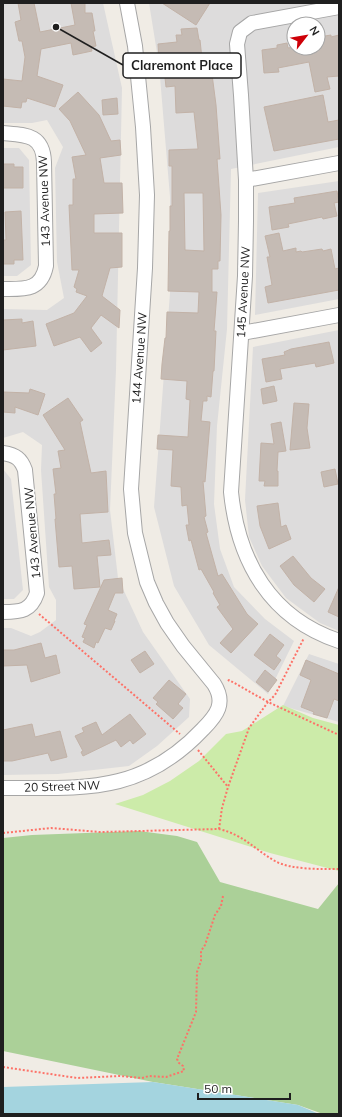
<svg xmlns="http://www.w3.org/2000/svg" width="342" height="1117" font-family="Mulish,sans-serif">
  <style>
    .residential { fill: #dddcdc; fill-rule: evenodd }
    .grass { fill: #cceba9 }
    .forest { fill: #abd098 }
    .water { fill: #a4d4df }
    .building { fill: #c5bbb4; stroke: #c2b2a7; fill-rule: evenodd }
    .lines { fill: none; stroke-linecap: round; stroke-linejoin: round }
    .minor-casing { stroke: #a6a6a6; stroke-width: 16 }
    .path { stroke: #fd7268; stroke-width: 2; stroke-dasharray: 2 2; stroke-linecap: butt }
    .minor { stroke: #fff; stroke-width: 14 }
    .labels { text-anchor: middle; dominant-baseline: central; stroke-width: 3.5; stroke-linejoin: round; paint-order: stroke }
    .street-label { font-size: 12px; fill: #1f1f1f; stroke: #fff }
    .leader { fill: none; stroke: #1f1f1f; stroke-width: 1.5 }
    .callout-dot { fill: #1f1f1f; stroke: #fff; stroke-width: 1.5 }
    .callout { fill: #fff; stroke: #1f1f1f; stroke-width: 1.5 }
    .callout-label { font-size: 13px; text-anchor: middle; font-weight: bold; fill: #1f1f1f }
  </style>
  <rect width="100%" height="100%" fill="#f0ece5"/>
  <g class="residential">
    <polygon points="3,3 103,3 122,88 116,370 110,510 118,578 143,632 190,699 189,717 157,746 129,766 58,774 3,775 3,628 11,628 31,636 40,632 56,620 56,600 49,587 41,470 42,445 23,432 3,438 3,309 47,310 64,298 57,262 55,168 63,147 47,120 32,123 3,123"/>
    <path d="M149,3H339V147L231,169L227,329L217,426L214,504L220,549L234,587L265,619L294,641L268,694L209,645L174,586L154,507L170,293V197L159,65ZM294,24H318V48H294Z"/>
    <polygon points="3,148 19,148 29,160 31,265 17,276 3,276"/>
    <polygon points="339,181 339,299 255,315 258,193"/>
    <polygon points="339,330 339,631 320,623 286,598 262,566 249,537 245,500 253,347"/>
    <polygon points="3,469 11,479 23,590 14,599 3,599"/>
    <polygon points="309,654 339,664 339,722 283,706"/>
  </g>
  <polygon class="grass" points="283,705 313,718 339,725 339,871 270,853 115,804 143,795 170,781 199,761 226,734 242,731"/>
  <polygon class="forest" points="139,831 177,836 197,842 220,882 318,909 339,883 339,1114 323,1114 298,1105 153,1082 3,1051 3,838 32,835"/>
  <polygon class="water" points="153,1082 298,1105 319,1114 3,1114 3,1087"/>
  <g class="building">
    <polygon points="18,3 34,3 40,32 75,25 71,3 85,3 85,13 92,13 95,31 93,31 96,46 91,47 92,51 73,55 71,43 41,49 37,76 63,85 55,107 27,98 26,102 22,102 21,108 3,106 3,79 22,81 25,57 22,41 19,41 15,22 21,20"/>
    <polygon points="162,3 210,3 196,25"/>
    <path d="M197,28L199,40H200L202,59H210L216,105L220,159H217L221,215L220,261H218V269H212V292H217L214,331H216L214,371H213L211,397L207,396V401H203L201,421L210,422L205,482L203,481L206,516L204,517L208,532L206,533L218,576L222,574L247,614L258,624L231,653L220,643L233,629L217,607L220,605L213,593L214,592L201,569L199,570L191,540L189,541L186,525H189L187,505L182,506L181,487L171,486L173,450L157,449L158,435L188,437L190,400L186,399L187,381L161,379L162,364L165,338H166L167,312L198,313L199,292L168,291L169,231H170V206H172V166H169V150L198,149L194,112L176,113L175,86L166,87L163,59L159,60L158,44L177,42L176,35H182L181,29ZM184,193H203L204,251L185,250Z"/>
    <polygon points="331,35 331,37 339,35 339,76 327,77 330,89 315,92 309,62 278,68 279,72 264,73 262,50 277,48 277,45 287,43 288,48 294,47 294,48 318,48 318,42 320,42 319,37"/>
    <polygon points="78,92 99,115 111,141 120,140 121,155 100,158 104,183 122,183 123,213 94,214 94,233 122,233 122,267 110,268 102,296 120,310 119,328 101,315 91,328 102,343 91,352 80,337 54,346 46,324 74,313 87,296 76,292 77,289 74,287 79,270 72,270 69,205 73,205 73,179 76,179 72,157 86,155 70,121 59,109"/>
    <polygon points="323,95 328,122 339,120 339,139 274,151 264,107"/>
    <polygon points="117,98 118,114 103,115 102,100"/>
    <polygon points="3,164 14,164 14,167 23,167 23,188 3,188"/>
    <polygon points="337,191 339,202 334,203 337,216 323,219 322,217 288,224 289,227 272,230 269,207 295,203 294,198"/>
    <polygon points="21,211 23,260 14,260 14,264 3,264 3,240 6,240 5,212"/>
    <polygon points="279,233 283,251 296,248 296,252 301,251 302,252 322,249 323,251 331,249 335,269 339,268 339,290 268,303 265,287 272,285 267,257 270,257 265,236"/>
    <polygon points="22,319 22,323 33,321 36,346 3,350 3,320"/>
    <polygon points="329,342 334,363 316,367 315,363 280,369 282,379 266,382 262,359 285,355 284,352 291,349"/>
    <polygon points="274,386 277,401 263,404 261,389"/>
    <polygon points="30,389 45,394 38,415 15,407 15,413 3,412 3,392 29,393"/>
    <polygon points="68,398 83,420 80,422 91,473 106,471 108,512 80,514 82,543 109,540 111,555 97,556 100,587 74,589 72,566 59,567 55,519 56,519 54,494 56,494 53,469 61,468 58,451 65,450 43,415"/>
    <polygon points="294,403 309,404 307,428 310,448 290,450"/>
    <polygon points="281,422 286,451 278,452 277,471 278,471 278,486 264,486 265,481 259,481 261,443 274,444 271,424"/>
    <polygon points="335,469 338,484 324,487 321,472"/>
    <polygon points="278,503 281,527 286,525 291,539 269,549 260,526 257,506"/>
    <polygon points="293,556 311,578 325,589 314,602 294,585 280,566"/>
    <polygon points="122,578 123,593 115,593 108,610 117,614 114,621 115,621 111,630 105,628 98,643 96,642 94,648 83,642 85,638 82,637 87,625 84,624 104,580"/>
    <polygon points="339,587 339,617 328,612"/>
    <polygon points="270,634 284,645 276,656 281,660 274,670 254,655"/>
    <polygon points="41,643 45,658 56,655 60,673 31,682 27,665 3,666 3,650 14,650"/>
    <polygon points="145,651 154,664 140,673 131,660"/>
    <polygon points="306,660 339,674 339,701 334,699 327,718 313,714 314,712 301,707 311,680 300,675"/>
    <polygon points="265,670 277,680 268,692 256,682"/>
    <polygon points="169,680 186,694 178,704 183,708 173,719 156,704 158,702 153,698"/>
    <polygon points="130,714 146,734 133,744 130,740 121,747 116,740 83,756 81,752 83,751 75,736 84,732 82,728 96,722 102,735"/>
    <polygon points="32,724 35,737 60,731 67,757 51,761 48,753 12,761 3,761 3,730"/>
  </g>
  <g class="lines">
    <g class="minor-casing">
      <g id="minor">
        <path d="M339,7L252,23L240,32L237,44L241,95L246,180V221L245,276L231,492C238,561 270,618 339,641"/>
        <path d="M3,133C25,135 43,134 44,162L46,266C41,291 24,289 3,289"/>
        <polyline points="246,180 339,163"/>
        <polyline points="242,333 339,315"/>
        <path d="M3,453C16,455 21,459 25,470L37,593C31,611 21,612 3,612"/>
        <path d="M3,788C85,788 142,794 203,729C217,715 226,703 214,684L183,646L167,623L156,603L147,582L135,533L131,489L145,268L147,195L143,127L135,46L127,3"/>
      </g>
    </g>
    <g class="path">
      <polyline points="39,614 180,734"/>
      <polyline points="228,681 229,680 268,702 339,735"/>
      <polyline points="198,750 228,787"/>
      <polyline points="219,829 222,808 228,787 249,728 268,702 275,695 304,638"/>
      <path d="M3,833L51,828L100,832L219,829C244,835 254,849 275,861C291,870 321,869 339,869"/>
      <polyline points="3,1067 77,1078 120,1076 142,1078 149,1076 166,1077 184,1071 183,1066 179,1063 177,1059 196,1012 197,972 201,961 201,951 205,945 215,915 221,906 223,896"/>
    </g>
    <use href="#minor" class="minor"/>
  </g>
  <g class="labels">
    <g class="street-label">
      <text transform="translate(44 201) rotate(-92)">143 Avenue NW</text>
      <text transform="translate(243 292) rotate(-87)">145 Avenue NW</text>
      <text transform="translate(139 358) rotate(-86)">144 Avenue NW</text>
      <text transform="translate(32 533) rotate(-95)">143 Avenue NW</text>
      <text transform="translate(62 786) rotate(-2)">20 Street NW</text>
    </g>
  </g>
  <path class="leader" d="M56 27L123 65"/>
  <circle class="callout-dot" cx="56" cy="27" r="4"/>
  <rect class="callout" x="123" y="53" width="118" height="25" rx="4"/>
  <g class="callout-label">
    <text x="182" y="70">Claremont Place</text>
  </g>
  <rect width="342" height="1117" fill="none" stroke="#1f1f1f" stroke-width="8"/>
  <g transform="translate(306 36) rotate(59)"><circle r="19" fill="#ffffff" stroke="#a5a5a5"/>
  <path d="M0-3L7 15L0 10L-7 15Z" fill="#ce0008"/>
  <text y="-6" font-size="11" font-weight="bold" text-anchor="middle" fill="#1f1f1f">N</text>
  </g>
  <path d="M198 1093v6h92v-6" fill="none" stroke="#1f1f1f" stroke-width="2"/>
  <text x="204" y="1093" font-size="12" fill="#1f1f1f" stroke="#ffffff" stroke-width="3" paint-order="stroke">50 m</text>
</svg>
